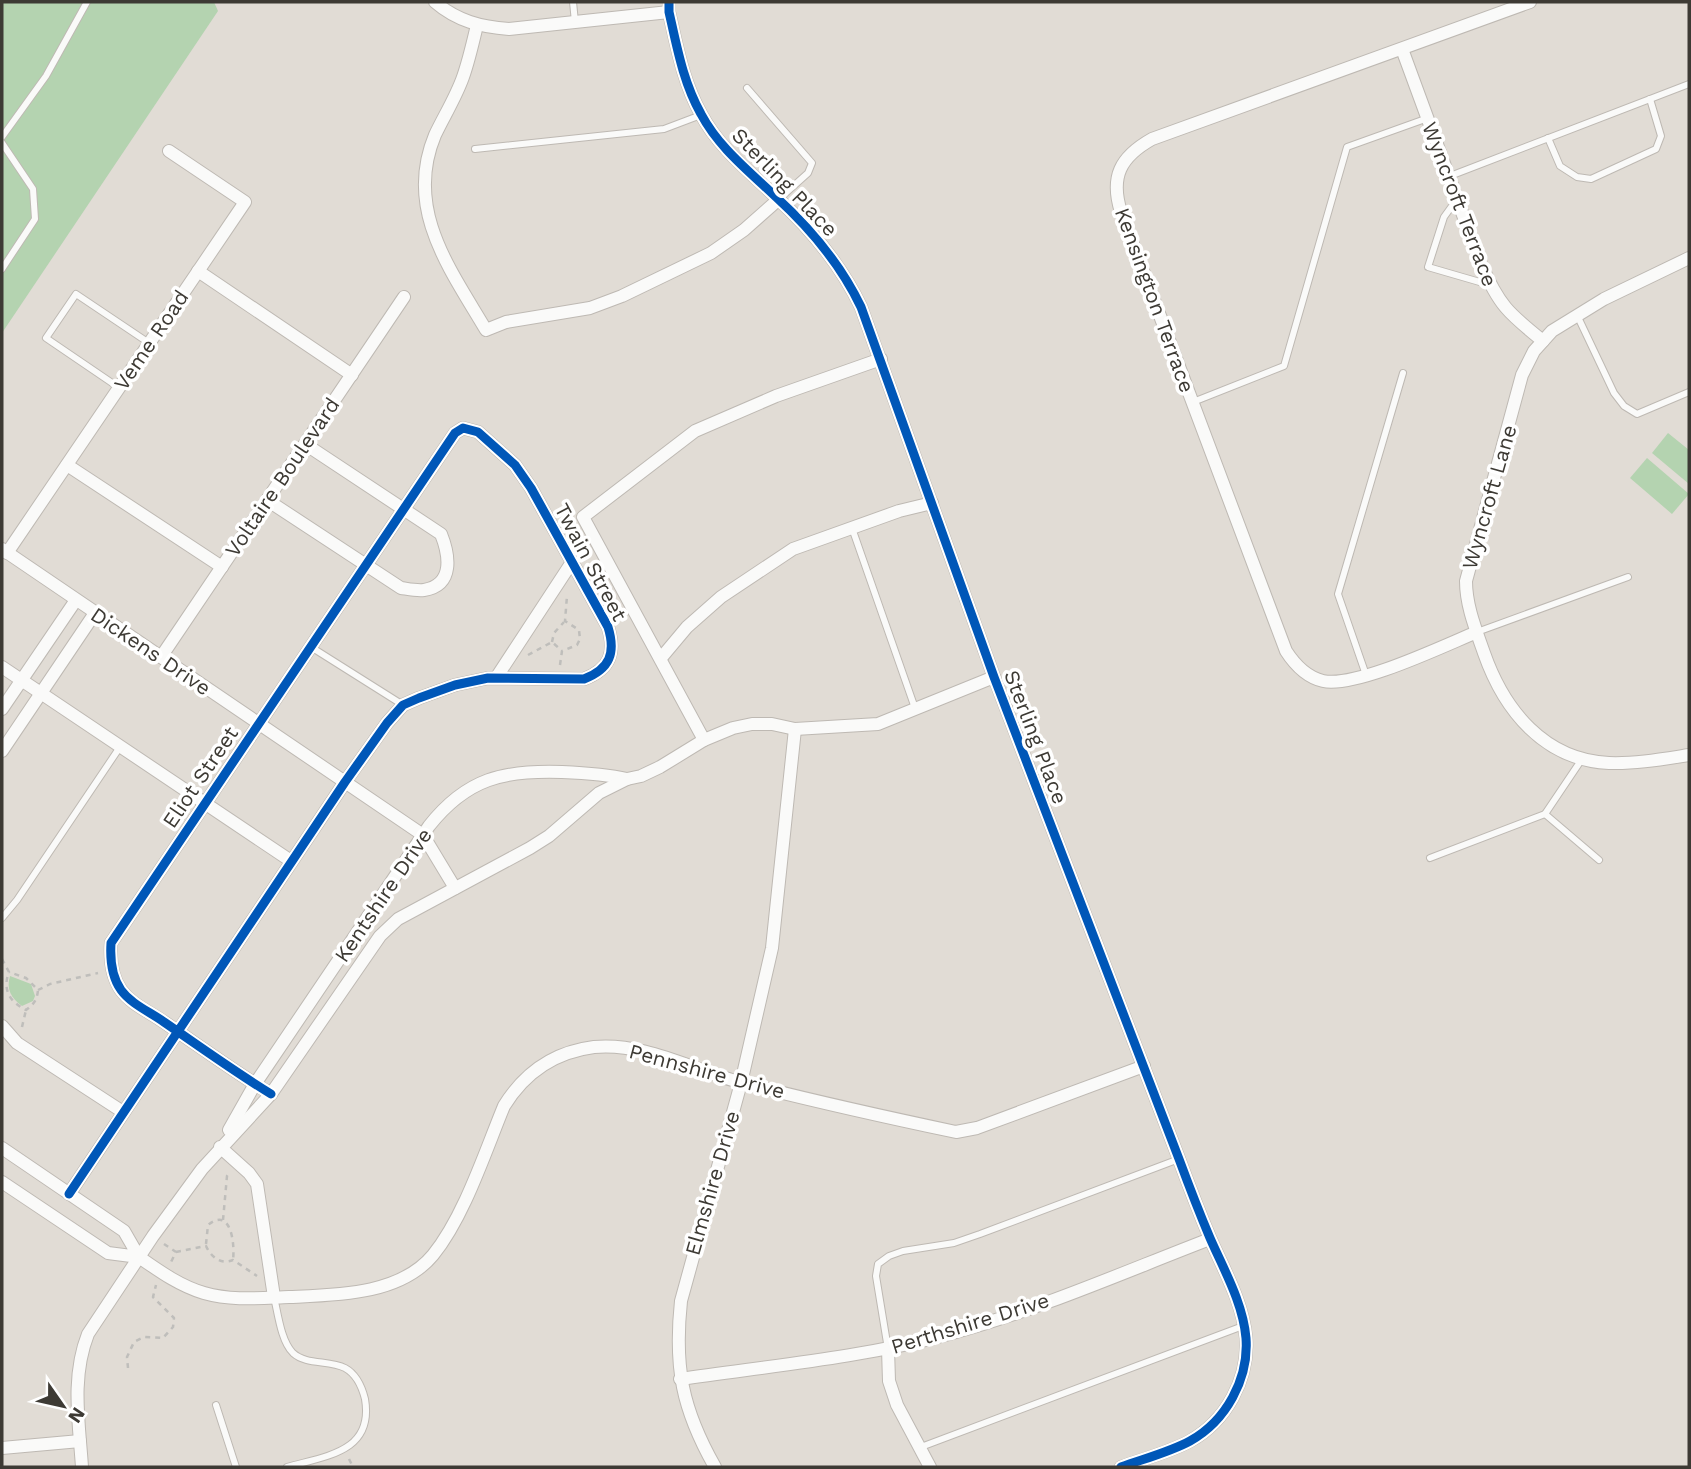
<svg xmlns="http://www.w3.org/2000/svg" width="1691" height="1469" font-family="'Work Sans',sans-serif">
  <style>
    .green { fill: #b4d3b0 }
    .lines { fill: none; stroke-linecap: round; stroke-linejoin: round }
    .lane-casing { stroke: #beb9b3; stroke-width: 8 }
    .street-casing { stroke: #beb9b3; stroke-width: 14 }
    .path { stroke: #bfbebb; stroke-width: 2.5; stroke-dasharray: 5 5; stroke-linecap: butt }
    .lane { stroke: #fafaf9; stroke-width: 6 }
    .street { stroke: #fafaf9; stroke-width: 12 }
    .cycleway-casing { stroke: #fff; stroke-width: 13 }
    .cycleway { stroke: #0057b8; stroke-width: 9 }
    .labels { text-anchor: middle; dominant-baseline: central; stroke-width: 7; stroke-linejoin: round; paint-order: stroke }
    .street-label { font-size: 21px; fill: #3d3a34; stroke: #fff }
  </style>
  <rect width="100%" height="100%" fill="#e1dcd5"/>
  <g class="green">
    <polygon points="2,2 214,2 218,11 2,333"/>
    <polygon points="1668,433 1689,450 1689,484 1652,453"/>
    <polygon points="1647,458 1689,494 1672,514 1630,478"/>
    <path d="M10,976L31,984L35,996L33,1001L22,1006C11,998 6,989 10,976Z"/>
  </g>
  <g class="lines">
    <g class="lane-casing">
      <g id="lane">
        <polyline points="573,2 575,22"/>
        <polyline points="747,88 812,163 808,173 779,199"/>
        <polyline points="2,137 46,76 87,2"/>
        <polyline points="1548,138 1560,166 1577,177 1591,179 1656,149 1661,136 1650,99"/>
        <polyline points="2,143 33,189 35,219 2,269"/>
        <polyline points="475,149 664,129 701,115"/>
        <polyline points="1450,176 1689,84"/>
        <polyline points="1457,199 1444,217 1428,267 1490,285"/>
        <polyline points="1577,315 1614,393 1624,406 1637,414 1689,392"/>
        <polyline points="118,387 46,338 76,294 149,343"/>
        <polyline points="1193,402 1284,366 1347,147 1428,118"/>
        <polyline points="852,528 916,711"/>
        <polyline points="1477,632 1628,577"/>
        <polyline points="311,647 403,705"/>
        <polyline points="1366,675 1338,594 1403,373"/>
        <polyline points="1582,759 1545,814 1599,860"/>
        <polyline points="1430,858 1545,814"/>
        <polyline points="2,918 17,900 120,747"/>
        <path d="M274,1297C278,1314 281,1341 293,1353C306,1365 329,1360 345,1368C356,1374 362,1387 365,1399C374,1452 326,1456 287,1467"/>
        <polyline points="888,1349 876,1276 878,1264 889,1256 903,1251 954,1243 980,1234 1179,1159"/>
        <polyline points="216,1405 236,1467"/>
        <polyline points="921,1447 1243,1326"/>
      </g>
    </g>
    <g class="street-casing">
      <g id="street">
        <path d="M435,2C457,21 481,27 509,29L669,12"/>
        <path d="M669,2V12C677,47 683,82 701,114C719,148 749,171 776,197C811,229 841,265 861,307L994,677L1179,1159C1189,1186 1199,1212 1210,1238C1224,1270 1243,1303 1246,1338C1249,1379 1226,1421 1190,1441C1170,1452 1143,1459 1121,1467"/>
        <path d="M477,25C473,42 469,60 463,77C456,97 444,116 435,135C404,209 450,269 486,330L506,322L590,308L622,296L711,253L744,230L779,199"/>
        <path d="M1402,49L1481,264C1499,305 1508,313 1543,341"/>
        <path d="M1689,258L1604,299L1552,331L1534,351L1522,375L1466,581C1466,606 1476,630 1484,653C1504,710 1544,760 1609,763C1635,764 1663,759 1689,755"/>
        <polyline points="198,271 352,375"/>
        <polyline points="67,465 222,567"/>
        <path d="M267,500L401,588C408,589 417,591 424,590C455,585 449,554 441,534L305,444"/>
        <polyline points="2,549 423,835 455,888"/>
        <polyline points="7,553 245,202 169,151"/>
        <path d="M1477,632C1443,646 1356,688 1323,681C1306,677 1295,665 1286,651L1121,212C1110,177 1120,157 1152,139L1530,2"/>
        <polyline points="161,657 404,297"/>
        <polyline points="661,658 687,627 721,597 793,549 899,511 932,503"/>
        <polyline points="2,667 291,861"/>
        <polyline points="496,678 572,562"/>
        <polyline points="2,709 76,600"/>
        <polyline points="704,740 583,517 695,431 776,396 881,359"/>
        <polyline points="2,751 95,613"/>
        <polyline points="2,1026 17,1043 123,1112"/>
        <path d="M229,1130L255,1084L429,826C467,778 504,770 562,772C585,773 605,774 627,779"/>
        <polyline points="220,1147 249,1173 257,1184 274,1297"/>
        <polyline points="2,1148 124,1231 139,1257 108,1253 2,1182"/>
        <path d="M69,1194L345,782L387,723L403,705L419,698L455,685L488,678L584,679C610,669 616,653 608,627L531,488L515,465L478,432L463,428L455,433L111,943C110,959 111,976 121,990C131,1004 150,1012 164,1022C199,1046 235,1072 271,1094"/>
        <path d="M139,1257C159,1271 180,1286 204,1293C232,1301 260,1298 289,1297C336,1295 400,1295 433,1255C464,1217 485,1152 504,1106C525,1072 554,1052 594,1047C645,1042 694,1071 743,1083C813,1101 885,1117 956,1132L977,1128L1144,1066"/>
        <polyline points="888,1349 889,1381 897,1405 930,1467"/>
        <path d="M680,1379C769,1366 861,1358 949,1334C1038,1310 1124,1272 1210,1239"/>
        <polyline points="2,1448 80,1441"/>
        <path d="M82,1467C79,1422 71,1377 88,1334L153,1236L202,1169L271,1094L380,936L398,919L530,848L549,836L599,793L627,779L641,776L660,767L704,740L733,728L752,724H772L795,729L878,724L994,677"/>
        <path d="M715,1467C682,1409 674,1367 681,1301L741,1083L772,948L795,729"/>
      </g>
    </g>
    <g class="path">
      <polyline points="552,642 554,633 564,622"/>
      <polyline points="528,655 552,642 561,650"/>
      <polyline points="560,665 562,651 577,645 580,639 579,630 565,621 567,596"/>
      <path d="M2,959L9,972C2,990 10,1002 26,1010C34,1004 37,1000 38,990L26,978L9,972"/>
      <polyline points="38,990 50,984 98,973"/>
      <polyline points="22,1027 26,1010"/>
      <polyline points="223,1220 227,1176 230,1172"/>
      <polyline points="164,1244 176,1252 171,1262"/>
      <path d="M206,1244L208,1225C231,1206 235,1244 233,1260"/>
      <path d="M176,1252L206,1246C211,1257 221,1265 233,1260L257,1276"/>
      <polyline points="128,1368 127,1357 134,1342 144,1337 163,1338 173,1327 174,1318 153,1297 156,1285"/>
      <polyline points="349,1459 353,1467"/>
    </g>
    <use href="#lane" class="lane"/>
    <use href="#street" class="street"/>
    <g class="cycleway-casing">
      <g id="cycleway">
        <path d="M669,2V12C677,47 683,82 701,114C719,148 749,171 776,197C811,229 841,265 861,307L994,677L1179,1159C1189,1186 1199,1212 1210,1238C1224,1270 1243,1303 1246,1338C1249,1379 1226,1421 1190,1441C1170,1452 1143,1459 1121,1467"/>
        <path d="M69,1194L345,782L387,723L403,705L419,698L455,685L488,678L584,679C610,669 616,653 608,627L531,488L515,465L478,432L463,428L455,433L111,943C110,959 111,976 121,990C131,1004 150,1012 164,1022C199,1046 235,1072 271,1094"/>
      </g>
    </g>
    <use href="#cycleway" class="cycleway"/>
  </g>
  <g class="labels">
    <g class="street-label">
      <text transform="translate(785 182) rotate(46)">Sterling Place</text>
      <text transform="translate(1460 204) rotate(69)">Wyncroft Terrace</text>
      <text transform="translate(1155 300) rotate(70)">Kensington Terrace</text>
      <text transform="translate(151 340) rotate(-56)">Veme Road</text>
      <text transform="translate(282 477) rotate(-56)">Voltaire Boulevard</text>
      <text transform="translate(1489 497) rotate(-74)">Wyncroft Lane</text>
      <text transform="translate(591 562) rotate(62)">Twain Street</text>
      <text transform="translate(151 651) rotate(34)">Dickens Drive</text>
      <text transform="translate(1036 737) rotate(69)">Sterling Place</text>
      <text transform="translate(200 777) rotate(-56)">Eliot Street</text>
      <text transform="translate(383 895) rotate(-56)">Kentshire Drive</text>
      <text transform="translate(707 1071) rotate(15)">Pennshire Drive</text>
      <text transform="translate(712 1183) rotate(-74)">Elmshire Drive</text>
      <text transform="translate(970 1323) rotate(-17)">Perthshire Drive</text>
    </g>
  </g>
  <rect width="1691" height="1469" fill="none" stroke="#3d3a34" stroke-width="7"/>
  <g transform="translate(63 1406) rotate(124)" stroke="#ffffff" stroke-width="5" paint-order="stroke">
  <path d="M0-5L12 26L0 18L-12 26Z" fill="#3d3a34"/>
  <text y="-10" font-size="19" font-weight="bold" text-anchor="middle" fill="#3d3a34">N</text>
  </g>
</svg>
